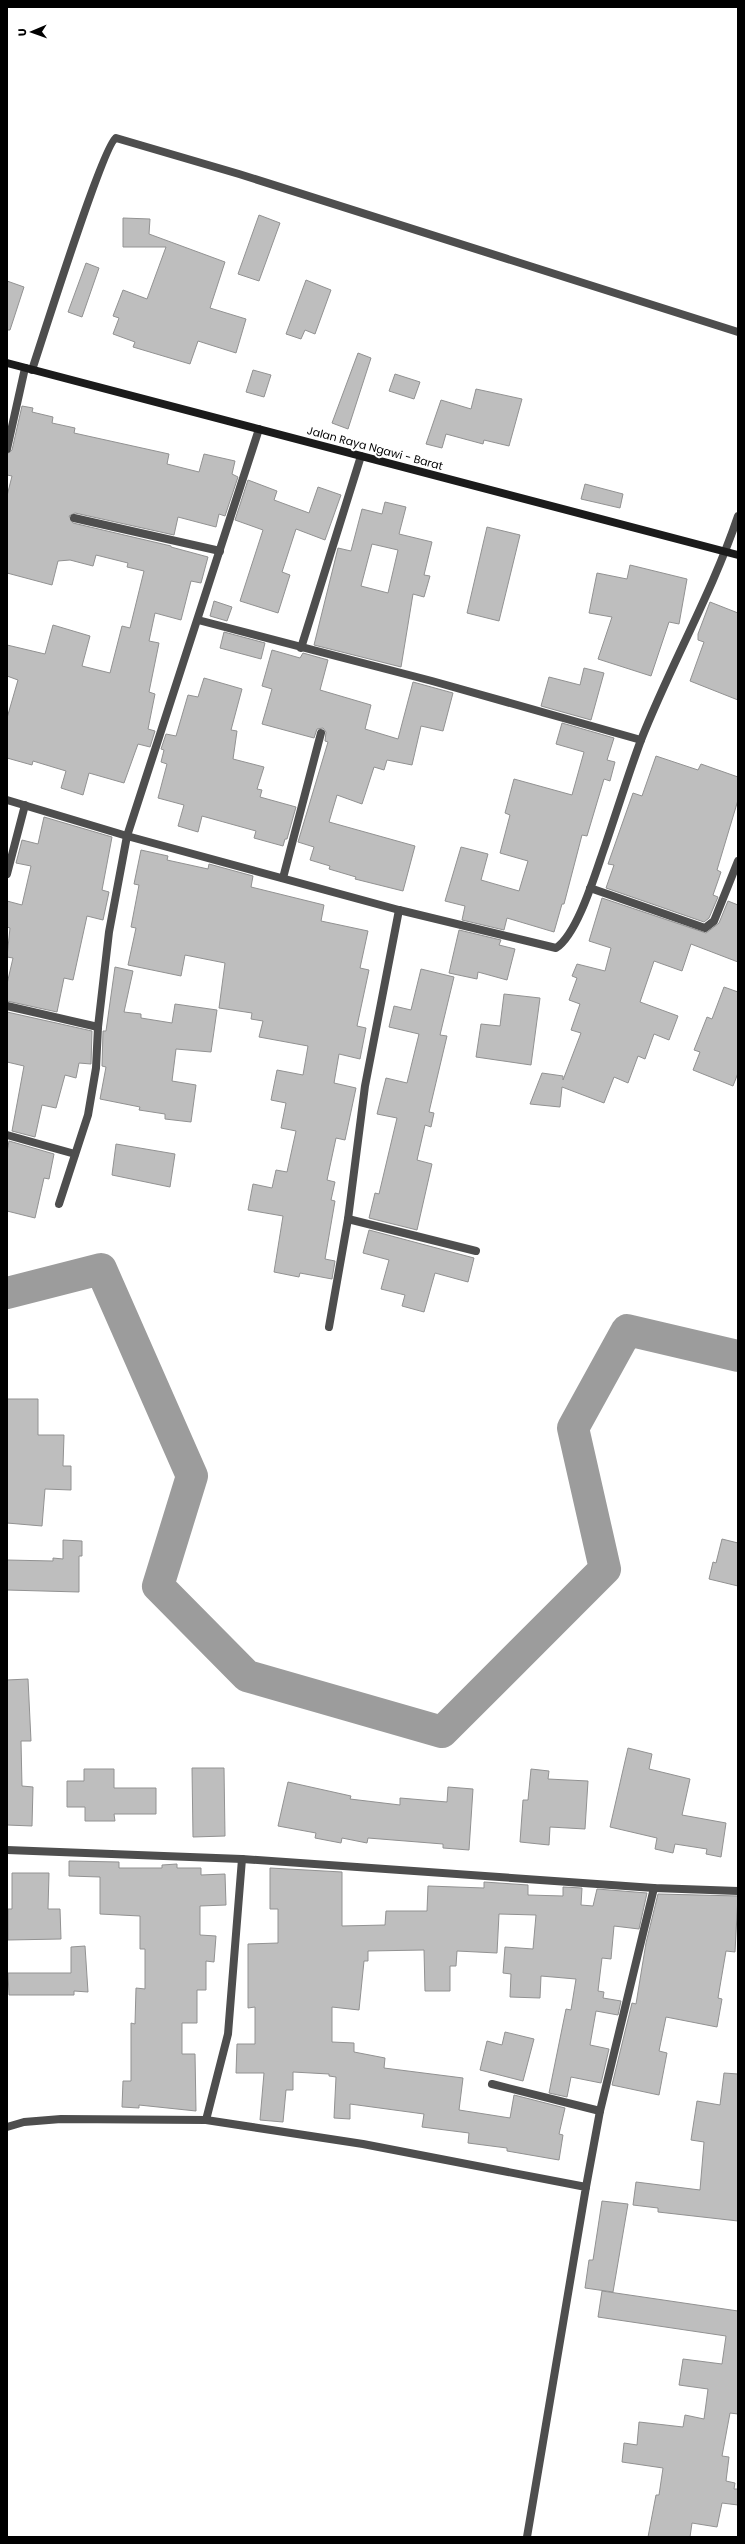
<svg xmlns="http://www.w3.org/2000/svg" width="745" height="2544" font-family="Poppins,sans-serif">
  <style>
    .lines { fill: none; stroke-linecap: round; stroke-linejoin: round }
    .river { stroke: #9c9c9c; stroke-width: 32 }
    .building { fill: #bebebe; stroke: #929292; fill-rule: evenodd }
    .minor { stroke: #4e4e4e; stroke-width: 8 }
    .tertiary { stroke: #4e4e4e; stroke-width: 8 }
    .secondary { stroke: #1b1b1b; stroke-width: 8 }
    .labels { text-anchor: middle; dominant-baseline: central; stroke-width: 4; stroke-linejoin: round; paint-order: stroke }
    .street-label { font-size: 11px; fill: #000; stroke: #fff }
  </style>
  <rect width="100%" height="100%" fill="#fff"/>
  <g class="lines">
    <polyline class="river" points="7,1293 101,1269 192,1476 158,1586 247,1676 442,1732 605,1569 573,1428 627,1330 738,1356"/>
  </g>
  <g class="building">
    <polygon points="259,215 280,223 259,281 238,274"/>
    <polygon points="123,218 150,219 149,234 225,262 210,308 246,319 236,353 198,341 190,364 133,347 135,342 113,334 119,318 113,316 123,290 147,299 166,247 123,247"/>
    <polygon points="86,263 99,268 82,317 68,312"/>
    <polygon points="306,280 331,290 315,334 305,330 301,339 286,334"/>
    <polygon points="7,281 24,287 10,330 7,330"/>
    <polygon points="358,353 371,358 348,429 332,423"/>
    <polygon points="253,370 271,375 264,397 246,392"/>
    <polygon points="395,374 420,382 414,399 389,391"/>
    <polygon points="476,389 522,399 509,446 484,440 483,444 446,434 442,448 426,444 441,400 471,409"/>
    <polygon points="22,406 33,408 32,412 53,417 52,423 75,428 74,433 169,454 167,464 199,472 204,454 235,461 232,474 238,477 225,516 219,514 216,527 178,517 174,535 75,513 69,516 73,523 171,546 171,547 208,557 201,583 191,581 181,620 155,613 149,641 159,643 149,692 155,694 148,729 155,731 150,747 138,744 124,783 89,773 83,795 61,788 66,771 33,761 32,765 7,758 7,718 18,680 7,676 7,645 45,654 53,625 90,636 82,666 110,673 122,626 130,628 144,571 127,567 128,563 96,555 93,566 70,560 58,561 52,585 7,573 7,496 12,476 7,475 7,454 12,450"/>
    <polygon points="248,480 277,491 274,500 309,513 318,487 341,495 325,540 296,529 282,572 290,575 278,613 240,601 263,530 235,520"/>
    <polygon points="585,484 623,494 620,508 581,499"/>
    <path d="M385,502L406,507L399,534L432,542L424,575L430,576L424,597L413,594L401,667L314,645L338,548L351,551L362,509L382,514ZM372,544L398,550L388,593L361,586Z"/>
    <polygon points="487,527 520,535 499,621 467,613"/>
    <polygon points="630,565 687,579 679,624 669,622 651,676 598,659 612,617 589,613 597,573 627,579"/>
    <polygon points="214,601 232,607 227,621 210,616"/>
    <polygon points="710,602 738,613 738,700 690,681 704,642 698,640 698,634"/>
    <polygon points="224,632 265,643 261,659 220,648"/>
    <polygon points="272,650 300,658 303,653 328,660 320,690 371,705 365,729 398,739 413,682 453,693 443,731 421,726 412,765 387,760 384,770 374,767 362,804 337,795 329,822 415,846 403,891 355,879 356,877 329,869 330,866 310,860 314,847 298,842 328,742 325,741 326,732 323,728 317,729 314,738 262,724 272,689 262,686"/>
    <polygon points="584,668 604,673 591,720 541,706 549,677 580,685"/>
    <polygon points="204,678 242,689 231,730 237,731 233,759 264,767 257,789 262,790 260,797 296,807 287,839 285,839 283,846 254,838 256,831 202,816 198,832 178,826 184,805 158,798 167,764 161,762 164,750 161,749 166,734 176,736 188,695 198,697"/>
    <polygon points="562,723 614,738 607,760 615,762 610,781 604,779 587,836 582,835 564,904 562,904 554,932 507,918 504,930 462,920 465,906 445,901 461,847 488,854 481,880 519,891 528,861 500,853 510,815 505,813 514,779 572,795 584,752 556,744"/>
    <polygon points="656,756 698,770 701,764 738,777 738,800 717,870 721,872 713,895 718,897 709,918 704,922 606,888 614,865 608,864 633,793 642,796"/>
    <polygon points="44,817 112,837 102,890 109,892 103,920 87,916 73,980 64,978 57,1012 7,1001 7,984 13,958 7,957 10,928 7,927 7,901 22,905 31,866 16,863 22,840 38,844"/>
    <polygon points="141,850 168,856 167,860 208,869 209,864 253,876 251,887 324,905 321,921 368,931 360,968 369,970 357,1026 366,1028 360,1059 339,1054 334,1083 356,1088 345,1140 336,1138 327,1180 335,1182 331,1200 335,1201 325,1259 335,1261 332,1279 300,1273 299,1277 274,1272 283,1216 248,1210 253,1184 272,1188 276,1170 287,1172 296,1131 281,1128 286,1103 271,1100 277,1070 303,1075 308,1046 259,1037 263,1021 251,1019 252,1013 219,1008 225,963 185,955 181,976 128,965 136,928 131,927 139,885 134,884"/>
    <polygon points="602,898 706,933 719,923 728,901 738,905 738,962 691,944 682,971 654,961 640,1002 678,1016 669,1040 654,1034 645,1059 638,1056 628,1083 614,1077 604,1103 562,1087 560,1107 530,1104 542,1073 563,1076 563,1080 581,1033 571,1030 580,1004 569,1000 577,978 572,976 577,964 605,971 611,948 589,941"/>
    <polygon points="459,930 501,940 499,945 515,949 507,980 478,972 477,979 449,973"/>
    <polygon points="115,967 133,971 124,1012 141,1014 141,1018 172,1023 175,1004 217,1010 211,1052 176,1049 172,1081 196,1085 191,1122 165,1119 165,1114 139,1110 140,1107 100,1099 106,1067 102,1066 103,1031 106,1031"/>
    <polygon points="421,969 454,977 440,1035 447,1036 429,1112 434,1113 431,1127 425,1125 417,1160 432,1164 417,1230 369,1218 375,1193 379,1194 397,1118 377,1114 386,1078 407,1083 419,1034 389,1027 394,1006 411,1010"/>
    <polygon points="724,987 738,992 738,1073 733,1086 693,1070 700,1052 694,1050 707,1017 712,1019"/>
    <polygon points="504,994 540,998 531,1065 476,1057 481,1024 500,1026"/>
    <polygon points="7,1012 92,1031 91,1064 79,1063 76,1078 65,1075 56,1108 42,1105 35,1137 12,1131 24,1066 7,1062"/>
    <polygon points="9,1141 54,1154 49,1179 44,1178 35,1218 7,1211 7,1152"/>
    <polygon points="116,1144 175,1154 170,1187 112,1175"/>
    <polygon points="369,1230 474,1258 468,1282 435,1273 424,1312 402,1306 405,1295 381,1289 389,1260 363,1253"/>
    <polygon points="7,1399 38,1399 38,1435 64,1435 63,1466 71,1466 71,1490 45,1489 42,1526 7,1523"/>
    <polygon points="722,1539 738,1543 738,1586 709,1579 713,1562 716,1563"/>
    <polygon points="63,1540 82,1541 82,1556 79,1556 79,1592 7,1590 7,1560 53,1561 53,1558 63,1559"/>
    <polygon points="28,1679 31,1741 21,1741 22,1786 33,1787 32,1826 7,1825 7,1680"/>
    <polygon points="628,1748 652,1754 649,1769 690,1779 682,1815 726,1823 721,1857 706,1854 707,1849 675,1844 673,1853 655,1849 657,1838 610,1827"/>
    <polygon points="192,1768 224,1768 225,1836 193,1837"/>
    <polygon points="84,1769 114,1769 114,1788 156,1788 156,1814 114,1814 115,1821 85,1821 85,1807 67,1807 67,1781 84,1781"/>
    <polygon points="531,1769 549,1771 548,1779 588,1781 585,1829 550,1827 549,1845 520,1842 523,1800 528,1800"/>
    <polygon points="288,1782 351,1796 350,1799 400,1805 400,1798 447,1802 448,1787 473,1789 469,1850 443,1848 443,1844 368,1838 367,1843 342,1838 341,1843 315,1838 316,1833 278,1826"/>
    <polygon points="69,1861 119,1862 119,1868 162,1868 162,1865 177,1864 177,1868 201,1868 201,1875 225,1874 226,1905 200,1906 200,1935 216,1936 214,1962 206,1961 206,1990 197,1990 197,2023 182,2023 182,2054 195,2054 196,2111 139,2105 139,2108 122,2107 123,2081 131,2081 131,2023 135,2024 136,1988 145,1989 145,1949 140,1949 140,1916 100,1914 100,1877 69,1876"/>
    <polygon points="270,1868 342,1872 342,1926 385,1925 386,1911 427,1911 428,1886 484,1888 484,1882 528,1885 528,1895 563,1896 563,1887 582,1888 581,1905 593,1906 597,1889 647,1893 639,1929 614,1926 611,1959 602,1958 598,1991 604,1992 603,1998 621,2001 618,2015 596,2011 590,2045 609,2049 601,2083 571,2077 567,2097 549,2093 566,2009 571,2010 576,1979 541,1976 540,1998 510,1997 511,1974 503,1973 505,1947 533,1949 536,1915 499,1914 497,1953 457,1951 456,1966 450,1966 450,1991 425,1991 424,1950 368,1951 368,1961 364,1961 359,2010 332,2007 332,2042 354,2043 354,2052 385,2058 384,2068 463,2078 459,2110 510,2118 514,2095 565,2108 559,2134 563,2135 559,2160 507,2151 507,2148 468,2143 469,2133 422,2127 424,2114 350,2104 350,2119 334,2118 336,2077 329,2076 329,2074 293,2072 293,2090 286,2090 283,2122 260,2120 264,2073 236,2073 237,2044 255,2044 255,2007 248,2008 248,1944 278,1943 278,1909 270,1909"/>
    <polygon points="12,1873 49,1873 48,1909 60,1909 61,1939 8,1940 8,1909 12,1909"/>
    <polygon points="658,1894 738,1896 735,1952 726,1951 718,1998 722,1999 717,2027 666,2017 659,2051 667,2053 659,2095 612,2085 632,2003 636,2004 646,1943"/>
    <polygon points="85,1946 88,1992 74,1991 74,1995 9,1995 8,1973 71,1973 71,1947"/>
    <polygon points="505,2032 534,2039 523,2081 480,2070 487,2041 502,2045"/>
    <polygon points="724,2073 738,2074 738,2221 658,2212 658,2208 633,2205 636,2182 700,2190 704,2142 691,2140 697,2101 720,2105"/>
    <polygon points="602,2201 628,2204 613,2292 585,2288 589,2260 593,2260"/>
    <polygon points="602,2291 738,2311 738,2414 730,2413 722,2456 729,2457 726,2481 735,2483 734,2489 738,2489 738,2505 722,2503 717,2527 692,2523 690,2537 648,2537 656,2495 659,2495 663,2468 622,2462 624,2443 637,2445 639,2422 683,2427 685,2415 704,2419 708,2389 679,2385 683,2359 722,2364 726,2336 598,2317"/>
  </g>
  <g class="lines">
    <g class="minor">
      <path d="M32,370C41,343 104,143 116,138L239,174L738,332"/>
      <polyline points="7,449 25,368"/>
      <polyline points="74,518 220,551"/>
      <polyline points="198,620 432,681 641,740"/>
      <polyline points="301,648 361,456"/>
      <path d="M7,800L127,836L399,910L556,948C578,934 596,871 605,846C617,811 628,775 641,740C671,664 712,593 738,516"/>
      <polyline points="7,874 25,805"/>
      <polyline points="283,878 321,733"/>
      <polyline points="590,888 705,928 714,921 738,861"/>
      <polyline points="7,1006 98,1027"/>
      <polyline points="7,1135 75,1154"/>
      <polyline points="59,1204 88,1115 96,1068 98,1027 109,932 127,836 259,429"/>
      <polyline points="348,1219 476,1251"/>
      <polyline points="329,1327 348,1219 365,1086 399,910"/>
      <polyline points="242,1859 228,2034 206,2120 363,2144 586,2187 527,2537"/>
      <polyline points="492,2084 600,2111"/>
      <polyline points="7,2127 24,2122 61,2119 206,2120"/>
      <polyline points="586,2187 600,2111 654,1888"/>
    </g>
    <polyline class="tertiary" points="7,1850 242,1859 654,1888 738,1891"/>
    <polyline class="secondary" points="7,363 738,555"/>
  </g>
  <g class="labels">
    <g class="street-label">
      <text transform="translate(375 448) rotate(15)">Jalan Raya Ngawi - Barat</text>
    </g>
  </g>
  <rect width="745" height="2544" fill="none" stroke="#000000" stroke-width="16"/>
  <g transform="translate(32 32) rotate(268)" stroke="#ffffff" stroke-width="3" paint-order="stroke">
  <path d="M0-3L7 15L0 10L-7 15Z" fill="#000000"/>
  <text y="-6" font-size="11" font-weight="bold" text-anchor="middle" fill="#000000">U</text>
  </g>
</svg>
